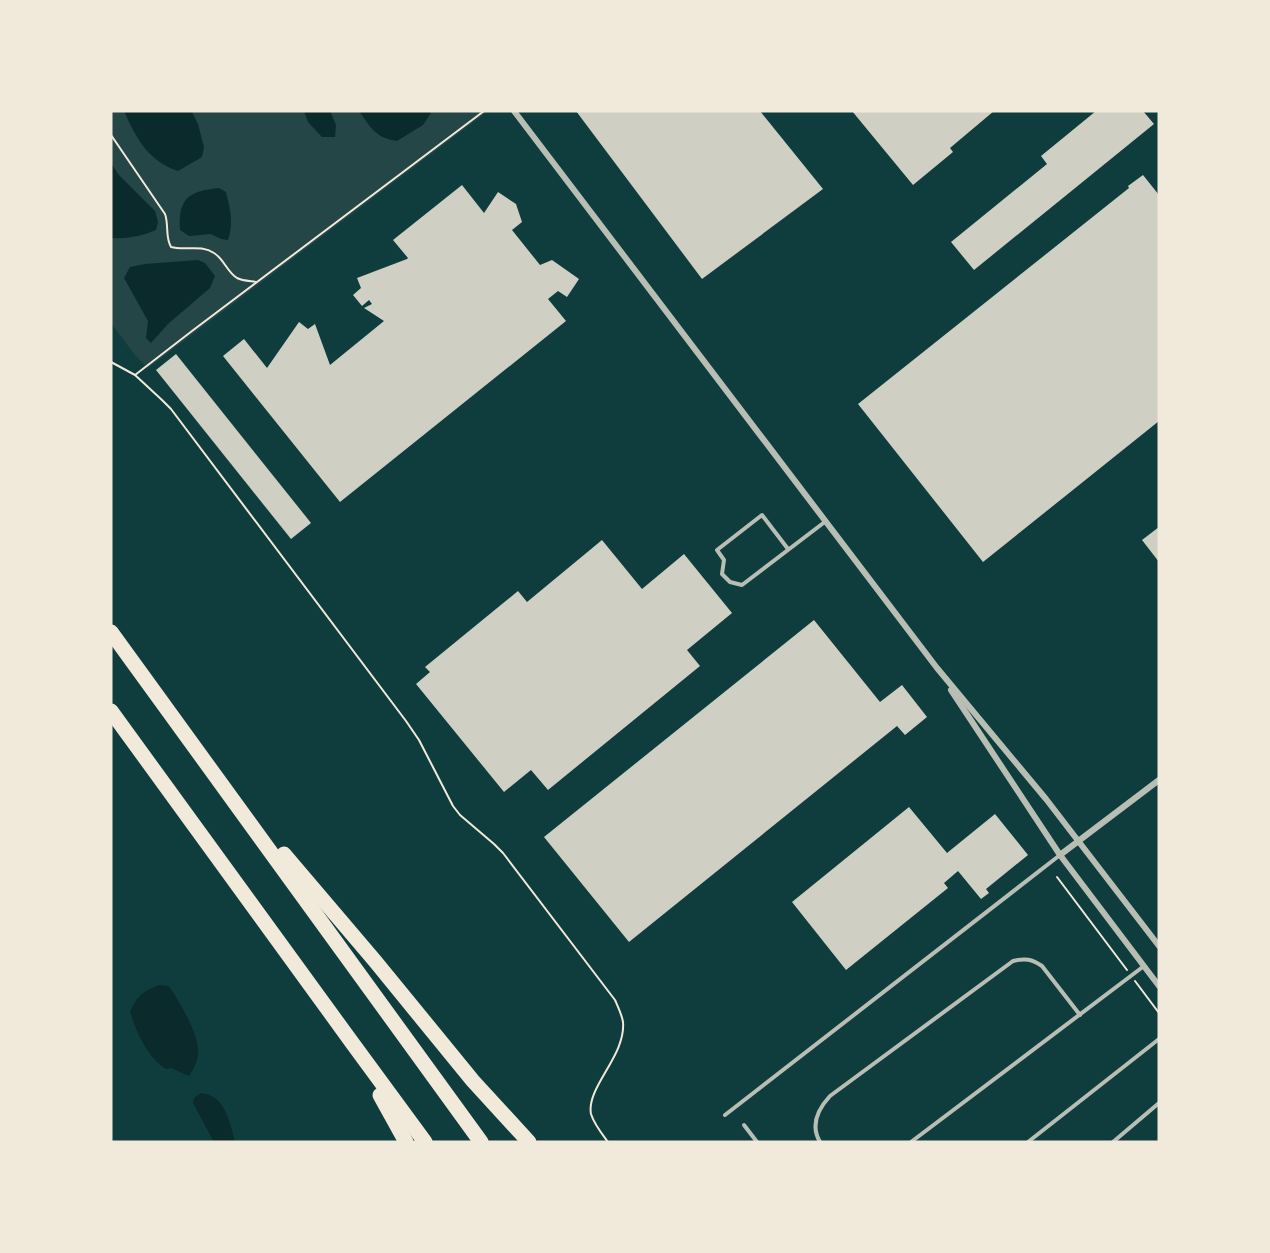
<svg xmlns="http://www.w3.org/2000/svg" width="1270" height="1253" font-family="Overpass,sans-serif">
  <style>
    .green { fill: #244646 }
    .water { fill: #0a2a2b }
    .building { fill: #cfcfc3 }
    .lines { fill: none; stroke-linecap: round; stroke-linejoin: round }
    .path { stroke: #f1e9da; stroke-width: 2 }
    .service { stroke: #b8beb3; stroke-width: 4 }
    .minor { stroke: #b8beb3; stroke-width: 6 }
    .motorway { stroke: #f1e9da; stroke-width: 15 }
  </style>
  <rect width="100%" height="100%" fill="#0f3d3e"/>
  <polygon class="green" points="111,111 486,111 487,112 148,368 135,355 111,323"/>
  <g class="water">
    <path d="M124,111L192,112L198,124L204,147L202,157L178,171C148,161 136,138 124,111Z"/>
    <polygon points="304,111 330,111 336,125 335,137 322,137 308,122"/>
    <path d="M359,111H431V113L423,125L397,141C376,138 371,128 359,111Z"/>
    <path d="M111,163L118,174L155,211L158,222L156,230C143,236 126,239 111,238Z"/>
    <path d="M219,188L226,192C230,208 234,224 228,240L221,239L211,234L189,236L180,230C178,199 188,191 219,188Z"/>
    <polygon points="198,260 205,263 215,276 210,288 168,324 151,343 146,338 148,321 124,278 130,267 145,264"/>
    <path d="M159,985L169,986C180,1003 200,1035 198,1055C197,1063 193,1070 189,1076L171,1068L166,1069C147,1057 137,1033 130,1012C138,995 142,992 159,985Z"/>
    <path d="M201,1093C225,1095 230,1122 235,1142H214L193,1103L194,1098Z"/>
  </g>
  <g class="building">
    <polygon points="576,111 760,111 823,189 702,279"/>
    <polygon points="852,111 994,111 950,148 953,152 913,185"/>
    <polygon points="1096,111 1143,111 1154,124 974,270 951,242 1047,164 1041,156"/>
    <polygon points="1143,175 1159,195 1159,421 983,562 858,404 1129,188 1128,186"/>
    <polygon points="462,185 484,213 498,192 516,204 522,222 512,230 540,265 552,260 579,279 567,297 558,291 548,299 566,321 340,502 223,356 244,339 267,368 299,322 308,329 315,324 330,365 384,321 364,308 372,304 369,300 362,306 353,295 361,288 357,278 407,259 408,258 393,240"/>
    <polygon points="176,354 311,523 291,539 156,370"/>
    <polygon points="1159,527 1159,562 1142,540"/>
    <polygon points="602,540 642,589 684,554 732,613 687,650 700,666 548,790 531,770 504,792 416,684 430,672 425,667 518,591 527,602"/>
    <polygon points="814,620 880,702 902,685 927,717 905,735 897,726 629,942 544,837"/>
    <polygon points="909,807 947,853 995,814 1028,855 986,889 989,893 981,899 958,871 944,883 948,888 846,970 792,902"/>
  </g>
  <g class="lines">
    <g class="path">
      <path d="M111,135L165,214C169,225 165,237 171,247C185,251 201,244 214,253C224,259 227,272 237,278C243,281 250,281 256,282"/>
      <path d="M111,362L135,375L162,400L171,409L406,721L419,740L453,806L460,815L494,844L503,853L615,1000C618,1007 622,1015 623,1022C626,1056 586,1087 591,1114C594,1124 602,1134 608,1142"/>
      <polyline points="135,375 192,331 484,111"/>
      <polyline points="1057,877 1127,970"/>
      <polyline points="1135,981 1159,1013"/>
    </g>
    <g class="service">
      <polyline points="788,549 762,515 717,550 724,560 722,574 730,582 742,585 826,521"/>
      <polyline points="725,1115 1060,855"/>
      <polyline points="744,1125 757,1142"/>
      <path d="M820,1142C810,1125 818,1109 830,1096L1013,961C1025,958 1032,959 1042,966L1080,1015"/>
      <polyline points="911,1142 1144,966"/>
      <polyline points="1028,1142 1159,1039"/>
      <polyline points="1113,1142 1159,1103"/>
    </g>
    <g class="minor">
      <polyline points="514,111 937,668 1046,799 1159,946"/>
      <polyline points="951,690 1060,855 1159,986"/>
      <polyline points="1060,855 1159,780"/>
    </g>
    <g class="motorway">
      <polyline points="111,632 481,1142"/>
      <polyline points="111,711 353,1044 425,1142"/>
      <polyline points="284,854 375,961 473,1081 529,1142"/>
      <polyline points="380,1095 406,1142"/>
    </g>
  </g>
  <rect width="1270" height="1253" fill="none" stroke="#f1e9da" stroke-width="225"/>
</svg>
